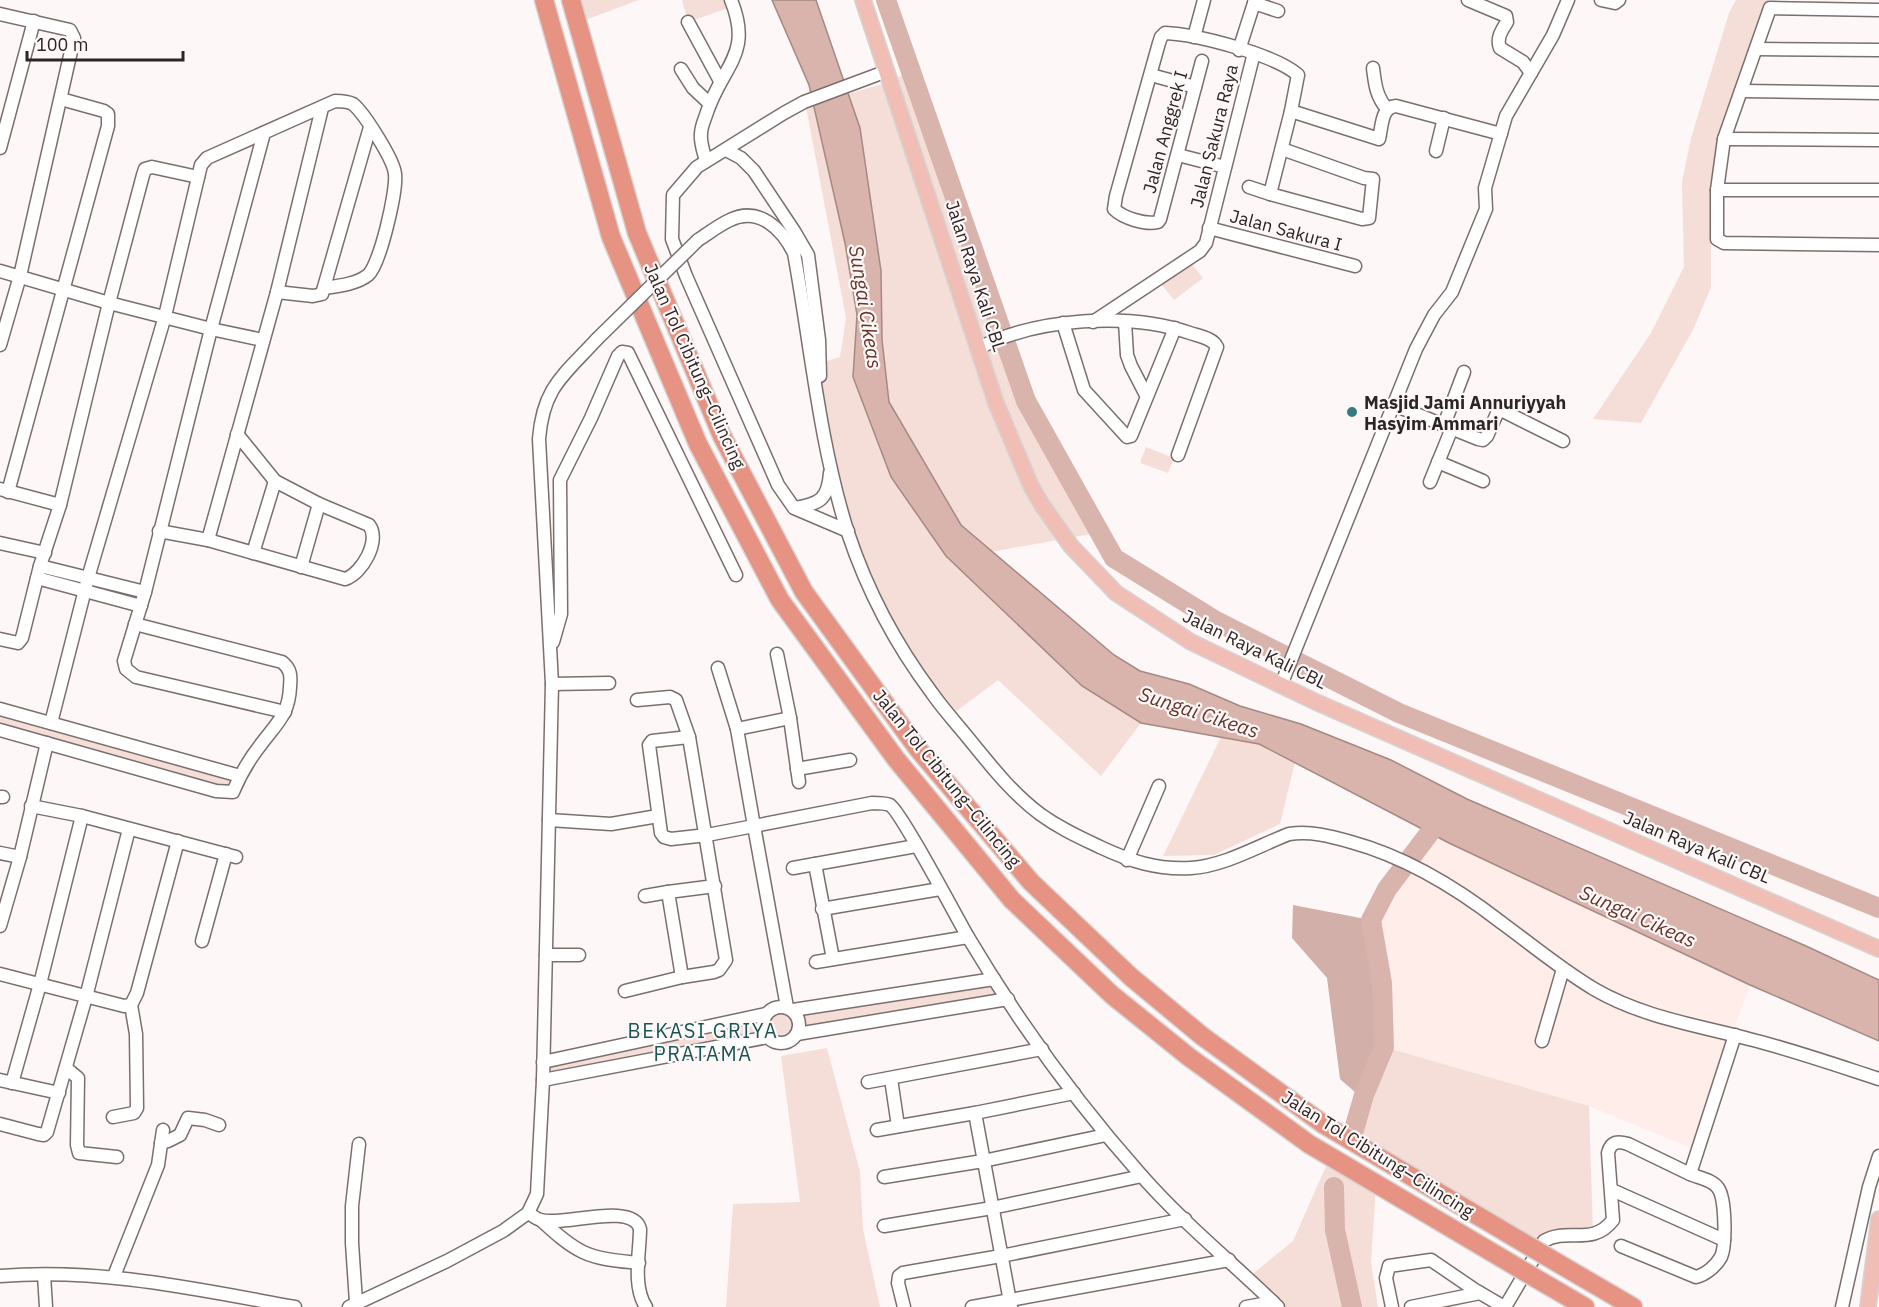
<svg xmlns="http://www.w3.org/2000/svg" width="1879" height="1307" font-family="'IBM Plex Sans',sans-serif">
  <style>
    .built { fill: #feede9 }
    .green { fill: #f5ddd8 }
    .forest { fill: #d2afa8 }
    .water { fill: #d8b4ad; stroke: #a48984; stroke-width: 1.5 }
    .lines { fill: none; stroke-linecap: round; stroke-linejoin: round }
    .river { stroke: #d8b4ad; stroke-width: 20 }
    .minor-casing { stroke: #7b6f6d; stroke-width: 15 }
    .major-casing { stroke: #d5d4d3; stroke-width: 18 }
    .highway-casing { stroke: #d5d4d3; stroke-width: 21 }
    .minor { stroke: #fff; stroke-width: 12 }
    .major { stroke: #f1beb5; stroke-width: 15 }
    .highway { stroke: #e79383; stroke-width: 18 }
    .minor-bridge-casing { stroke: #7b6f6d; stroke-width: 15; stroke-linecap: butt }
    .highway-bridge-casing { stroke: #d5d4d3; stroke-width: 21; stroke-linecap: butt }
    .minor-bridge { stroke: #fff; stroke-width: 12 }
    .highway-bridge { stroke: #e79383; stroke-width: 18 }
    .poi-dot { fill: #347d7c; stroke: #fdf8f7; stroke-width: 2 }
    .labels { text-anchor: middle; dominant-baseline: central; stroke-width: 4.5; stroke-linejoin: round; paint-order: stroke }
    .street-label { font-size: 18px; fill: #2b2625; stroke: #fdf8f7 }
    .poi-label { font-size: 18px; font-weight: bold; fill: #2b2625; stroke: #fdf8f7; text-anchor: start }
    .water-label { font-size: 20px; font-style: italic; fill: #65342b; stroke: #fdf8f7 }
    .neighbourhood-label { font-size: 20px; letter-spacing: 1.5px; fill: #195554; stroke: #fdf8f7 }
  </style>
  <rect width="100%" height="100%" fill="#fdf8f7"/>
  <polygon class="built" points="1429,833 1750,985 1691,1148 1589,1106 1384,1047 1382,983 1371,920 1388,887"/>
  <g class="green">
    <polygon points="571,0 639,0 577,23"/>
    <polygon points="682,0 731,0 734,6 688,22"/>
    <polygon points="1736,0 1768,0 1711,195 1711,287 1694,328 1641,423 1593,419 1651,333 1684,267 1682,182 1691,138 1729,13"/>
    <polygon points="912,71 1018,383 1050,461 1096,533 991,552 961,525 889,402 882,340 881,270 860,128 848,94 883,84"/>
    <polygon points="814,105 845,243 857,315 853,377 946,556 1082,686 1141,723 1101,776 998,680 950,716 873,594 822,428 820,363 840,357 846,318 806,107"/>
    <polygon points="1191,263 1203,278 1174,300 1162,285"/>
    <polygon points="1146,447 1174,458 1168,473 1140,463"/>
    <polygon points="0,709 240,776 233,792 0,730"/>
    <polygon points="1221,737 1259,744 1295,762 1280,824 1214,855 1163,856"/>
    <polygon points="994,979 1008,999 794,1038 786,1042 772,1040 543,1080 543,1062 776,1007"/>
    <polygon points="1384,1047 1589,1106 1593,1234 1554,1235 1537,1251 1351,1140 1363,1099"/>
    <polygon points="827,1048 860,1172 863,1229 880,1307 726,1307 733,1204 800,1202 781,1056"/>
    <polygon points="1330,1157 1376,1185 1371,1263 1378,1307 1280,1307 1250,1276 1293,1241"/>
  </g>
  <polygon class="forest" points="1293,905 1371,920 1382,983 1384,1047 1363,1099 1340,1079 1327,978 1292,938"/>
  <polygon class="water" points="772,0 816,0 860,128 881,271 882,340 889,402 961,525 1114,655 1140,671 1189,684 1240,706 1301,724 1391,760 1467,799 1806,946 1879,980 1879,1041 1750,985 1449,843 1259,744 1141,723 1082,686 946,556 891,477 853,377 857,315 845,243 809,85"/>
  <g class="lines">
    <g class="river">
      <polyline points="886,0 1026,401 1114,558 1216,621 1399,713 1879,908"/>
      <polyline points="1351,1140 1364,1095 1384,1047 1382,983 1371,920 1387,889 1434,827"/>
      <polyline points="1334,1187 1335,1230 1352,1307"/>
    </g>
    <g class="minor-casing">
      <g id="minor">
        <path d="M1468,0L1506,16L1507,22C1502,30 1496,38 1500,48L1523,62L1531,73"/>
        <polyline points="1601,0 1615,3 1619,0"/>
        <polyline points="1254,3 1278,11"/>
        <polyline points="1879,10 1770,8 1724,139 1717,190 1717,239 1724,243 1879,245"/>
        <polyline points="0,14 70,30 74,38 20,276 0,345"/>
        <polyline points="688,22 720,81"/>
        <polyline points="1194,37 1204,0"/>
        <polyline points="1756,49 1879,50"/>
        <polyline points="1239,50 1255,0"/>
        <path d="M1202,61L1160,219L1158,222C1145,225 1123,218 1114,209L1116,196L1159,43L1161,37L1165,33C1196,34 1276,55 1298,75L1291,111L1270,194"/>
        <path d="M1373,68C1375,84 1376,96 1387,109"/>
        <polyline points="681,69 693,88 710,104"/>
        <polyline points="1151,75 1195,87"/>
        <polyline points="1741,91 1879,93"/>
        <path d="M1291,111L1379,139C1382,127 1381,107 1396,106L1501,134"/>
        <polyline points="264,133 211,329 145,592 124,661 126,669 136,677 285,712"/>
        <polyline points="1724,139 1879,140"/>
        <polyline points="0,148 34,21"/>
        <polyline points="726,150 741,158 754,171 794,231 808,255 819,340 820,376"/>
        <polyline points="1436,151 1444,118"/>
        <polyline points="1178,155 1225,167"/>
        <path d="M706,161C704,153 700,143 701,134C701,126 705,119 707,112C723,65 753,54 731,0"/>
        <polyline points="1249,187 1270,194 1362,219 1369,218 1373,179 1364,178 1282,149"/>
        <polyline points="1717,190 1879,190"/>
        <polyline points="1209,228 1355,266"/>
        <path d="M698,240C709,233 719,225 730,220C759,206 782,229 794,253C811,346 819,442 848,533C867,590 896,645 932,693C943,709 957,724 969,739C991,766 1012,793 1040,814C1059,828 1079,837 1100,847C1130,861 1157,870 1191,868C1224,866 1258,846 1289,834C1311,831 1330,836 1351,842C1406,857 1457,888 1502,923C1532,945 1562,970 1594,989C1642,1017 1696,1025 1749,1039C1793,1050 1836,1065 1879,1079"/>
        <polyline points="0,271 109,303 211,329 263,340"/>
        <polyline points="277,292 313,296 322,294 370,127"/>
        <polyline points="1093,322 1200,251 1206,243 1254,53"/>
        <polyline points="1125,322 1127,355 1131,366 1146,395"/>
        <polyline points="1063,323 1084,390 1127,437 1131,436 1175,328"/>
        <path d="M979,348C1037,318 1128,312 1190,333C1199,336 1213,338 1217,347L1178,455"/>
        <polyline points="1394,405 1478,439 1483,440 1487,436 1499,409 1563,441"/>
        <polyline points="1444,425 1464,372"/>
        <polyline points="1438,462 1483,481"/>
        <polyline points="1430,482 1452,428"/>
        <polyline points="0,489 60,505"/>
        <polyline points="8,492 108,126 108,114 104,111 61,99"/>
        <path d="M795,508C820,504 828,499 830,473"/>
        <path d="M159,531L208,540L345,579C362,574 381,540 369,525L319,504L275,481L237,434"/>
        <polyline points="848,531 794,508 778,485 686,276 672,239 673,195 697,167 784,113 804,102 887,71"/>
        <polyline points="208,540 277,292 322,108"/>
        <polyline points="0,543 45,553"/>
        <polyline points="253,553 275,481"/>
        <polyline points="40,566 145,592"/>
        <polyline points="301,567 319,504"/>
        <polyline points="37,578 141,606"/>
        <polyline points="0,639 18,643 22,638 40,566 60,505 109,303 143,175 145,169 152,167 198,177"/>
        <polyline points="553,642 561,614 560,480 591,418 618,356 622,352 628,353 736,575"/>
        <polyline points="777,654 790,718 799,782"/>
        <path d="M718,668L737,729L754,826L872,803C877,803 885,803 890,805C901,812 957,918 968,937C1018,1021 1076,1102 1141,1175C1183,1223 1233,1263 1278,1307"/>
        <polyline points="552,684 609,683"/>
        <polyline points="1281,685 1416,349 1434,315 1452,292 1486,209 1485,188 1506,116 1553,35 1568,0"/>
        <polyline points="0,709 240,776"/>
        <path d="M51,723L88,578L165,316L201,165L207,158L335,101C341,101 347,101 353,104C364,113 394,160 395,174C397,191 380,265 368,275C357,284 338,286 324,288"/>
        <polyline points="737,729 790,718"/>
        <path d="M0,730L216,791L233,792C240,775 250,758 262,743C277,723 289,714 290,687C291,676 291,669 282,662L135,624"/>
        <polyline points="689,737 652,741 649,745 661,833 664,837 671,839 707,835 754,826 787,1007"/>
        <polyline points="797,769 850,760"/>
        <polyline points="0,797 3,797"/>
        <polyline points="31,806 82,816 236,857"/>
        <polyline points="549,820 611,824 658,816"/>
        <polyline points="0,853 20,857"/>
        <polyline points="1127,860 1159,786"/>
        <polyline points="815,864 833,959"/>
        <polyline points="793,868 916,846"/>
        <polyline points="645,896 668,892"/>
        <polyline points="822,909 940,889"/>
        <polyline points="0,926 20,857 47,743"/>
        <polyline points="202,941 226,854"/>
        <polyline points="546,955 579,955"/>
        <polyline points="816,962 968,937"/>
        <polyline points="0,974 124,1006 131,1005 137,993 178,841"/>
        <polyline points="682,977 668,892 715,886"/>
        <polyline points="625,991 682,977 714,972 719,970 726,960 689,737 676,700 670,697 637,700"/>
        <circle cx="781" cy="1025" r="18"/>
        <polyline points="793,1010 994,979"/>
        <polyline points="797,1034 1008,999"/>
        <polyline points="1542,1041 1563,969"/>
        <polyline points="543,1062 766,1014"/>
        <polyline points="66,1068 78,1078 77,1145 79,1153 117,1157"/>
        <polyline points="891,1079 898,1126"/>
        <polyline points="0,1080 59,1093"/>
        <polyline points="543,1080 768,1037"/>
        <polyline points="868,1082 1042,1049"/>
        <polyline points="12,1083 40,984 82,816"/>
        <polyline points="975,1113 1011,1307"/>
        <polyline points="113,1117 134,1113 137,1108 136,1034 131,1005"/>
        <polyline points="0,1124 38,1134 44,1135 47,1132 86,997 129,829"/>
        <polyline points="877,1130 975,1113 1074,1093"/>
        <polyline points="161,1143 168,1141 180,1135 188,1118 205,1120 219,1125"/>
        <polyline points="884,1177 983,1161 1106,1135"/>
        <polyline points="1612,1190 1724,1240"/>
        <path d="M528,1213C532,1215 536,1219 541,1220C561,1227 633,1201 640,1229C640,1252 632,1286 646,1307"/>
        <path d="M542,1221C554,1232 568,1245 583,1252C600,1260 621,1261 639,1263"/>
        <polyline points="884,1226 992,1208 1142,1176"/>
        <path d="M1621,1246L1696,1277C1705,1275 1716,1266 1721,1257C1726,1246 1726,1199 1718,1188C1713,1180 1699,1178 1690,1174"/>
        <polyline points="44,1275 46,1307"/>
        <path d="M0,1276C102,1268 195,1289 295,1307"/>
        <polyline points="114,1276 158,1165 163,1130"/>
        <polyline points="356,1302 352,1243 352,1206 359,1144"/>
        <path d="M349,1307L447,1261L503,1231L528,1213L537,1194L543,1080L552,684L539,439C543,387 564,375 597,339"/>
        <polyline points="904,1307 898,1283 899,1276 903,1273 1001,1256 1185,1219"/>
        <polyline points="972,1307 1229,1260"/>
        <polyline points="1246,1307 1273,1302"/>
        <polyline points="1392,1307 1386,1278 1389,1266 1431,1260 1475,1290 1504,1307"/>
        <polyline points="1411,1307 1480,1293"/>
        <path d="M1505,1307L1544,1241C1568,1227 1592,1247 1613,1220L1608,1153C1611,1141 1618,1141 1628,1144L1690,1174L1735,1035"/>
        <polyline points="1842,1307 1869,1187 1879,1156"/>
      </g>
    </g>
    <g class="major-casing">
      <g id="major">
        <polyline points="863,0 996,403 1031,486 1042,505 1071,546 1116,593 1191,642 1316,702 1879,949"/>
        <polyline points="1868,1307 1879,1219"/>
      </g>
    </g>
    <g class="highway-casing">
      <g id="highway">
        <polyline points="544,0 611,237 698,444 780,600 896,759 1012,900 1112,995 1189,1057 1309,1144"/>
        <polyline points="571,0 637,233 722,436 804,592 918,749 1031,882 1131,977 1202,1036 1323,1124"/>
        <polyline points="1556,1262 1633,1307"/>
        <polyline points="1537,1279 1585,1307"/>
      </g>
    </g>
    <use href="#minor" class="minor"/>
    <use href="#major" class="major"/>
    <use href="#highway" class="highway"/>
    <g class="minor-bridge-casing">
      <polyline id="minor-bridge" points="597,339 698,240"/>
    </g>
    <g class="highway-bridge-casing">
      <g id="highway-bridge">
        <polyline points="1323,1124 1556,1262"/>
        <polyline points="1309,1144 1537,1279"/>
      </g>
    </g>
    <use href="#minor-bridge" class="minor-bridge"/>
    <use href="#highway-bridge" class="highway-bridge"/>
  </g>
  <circle class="poi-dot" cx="1352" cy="412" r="6"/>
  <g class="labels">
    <g class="street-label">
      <text transform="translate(1165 132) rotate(-75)">Jalan Anggrek I</text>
      <text transform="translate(1214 136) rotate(-76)">Jalan Sakura Raya</text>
      <text transform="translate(1286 230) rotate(15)">Jalan Sakura I</text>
      <text transform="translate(976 276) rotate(72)">Jalan Raya Kali CBL</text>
      <text transform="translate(695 366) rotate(66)">Jalan Tol Cibitung–Cilincing</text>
      <text transform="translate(1255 649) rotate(26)">Jalan Raya Kali CBL</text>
      <text transform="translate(947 778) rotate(51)">Jalan Tol Cibitung–Cilincing</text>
      <text transform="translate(1697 847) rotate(23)">Jalan Raya Kali CBL</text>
      <text transform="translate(1378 1154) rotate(32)">Jalan Tol Cibitung–Cilincing</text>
    </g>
    <g class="poi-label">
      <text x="1364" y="402">Masjid Jami Annuriyyah<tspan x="1364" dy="21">Hasyim Ammari</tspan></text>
    </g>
    <g class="water-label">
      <text transform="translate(866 307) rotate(81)">Sungai Cikeas</text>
      <text transform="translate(1199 712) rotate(18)">Sungai Cikeas</text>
      <text transform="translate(1638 916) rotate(24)">Sungai Cikeas</text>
    </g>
    <g class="neighbourhood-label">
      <text x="703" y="1030">BEKASI GRIYA<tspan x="703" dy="23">PRATAMA</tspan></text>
    </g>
  </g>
  <path d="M27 51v9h156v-9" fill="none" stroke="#2b2625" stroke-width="3"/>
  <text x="36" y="51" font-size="18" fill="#2b2625" stroke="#fdf8f7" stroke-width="4.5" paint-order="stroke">100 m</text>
</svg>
